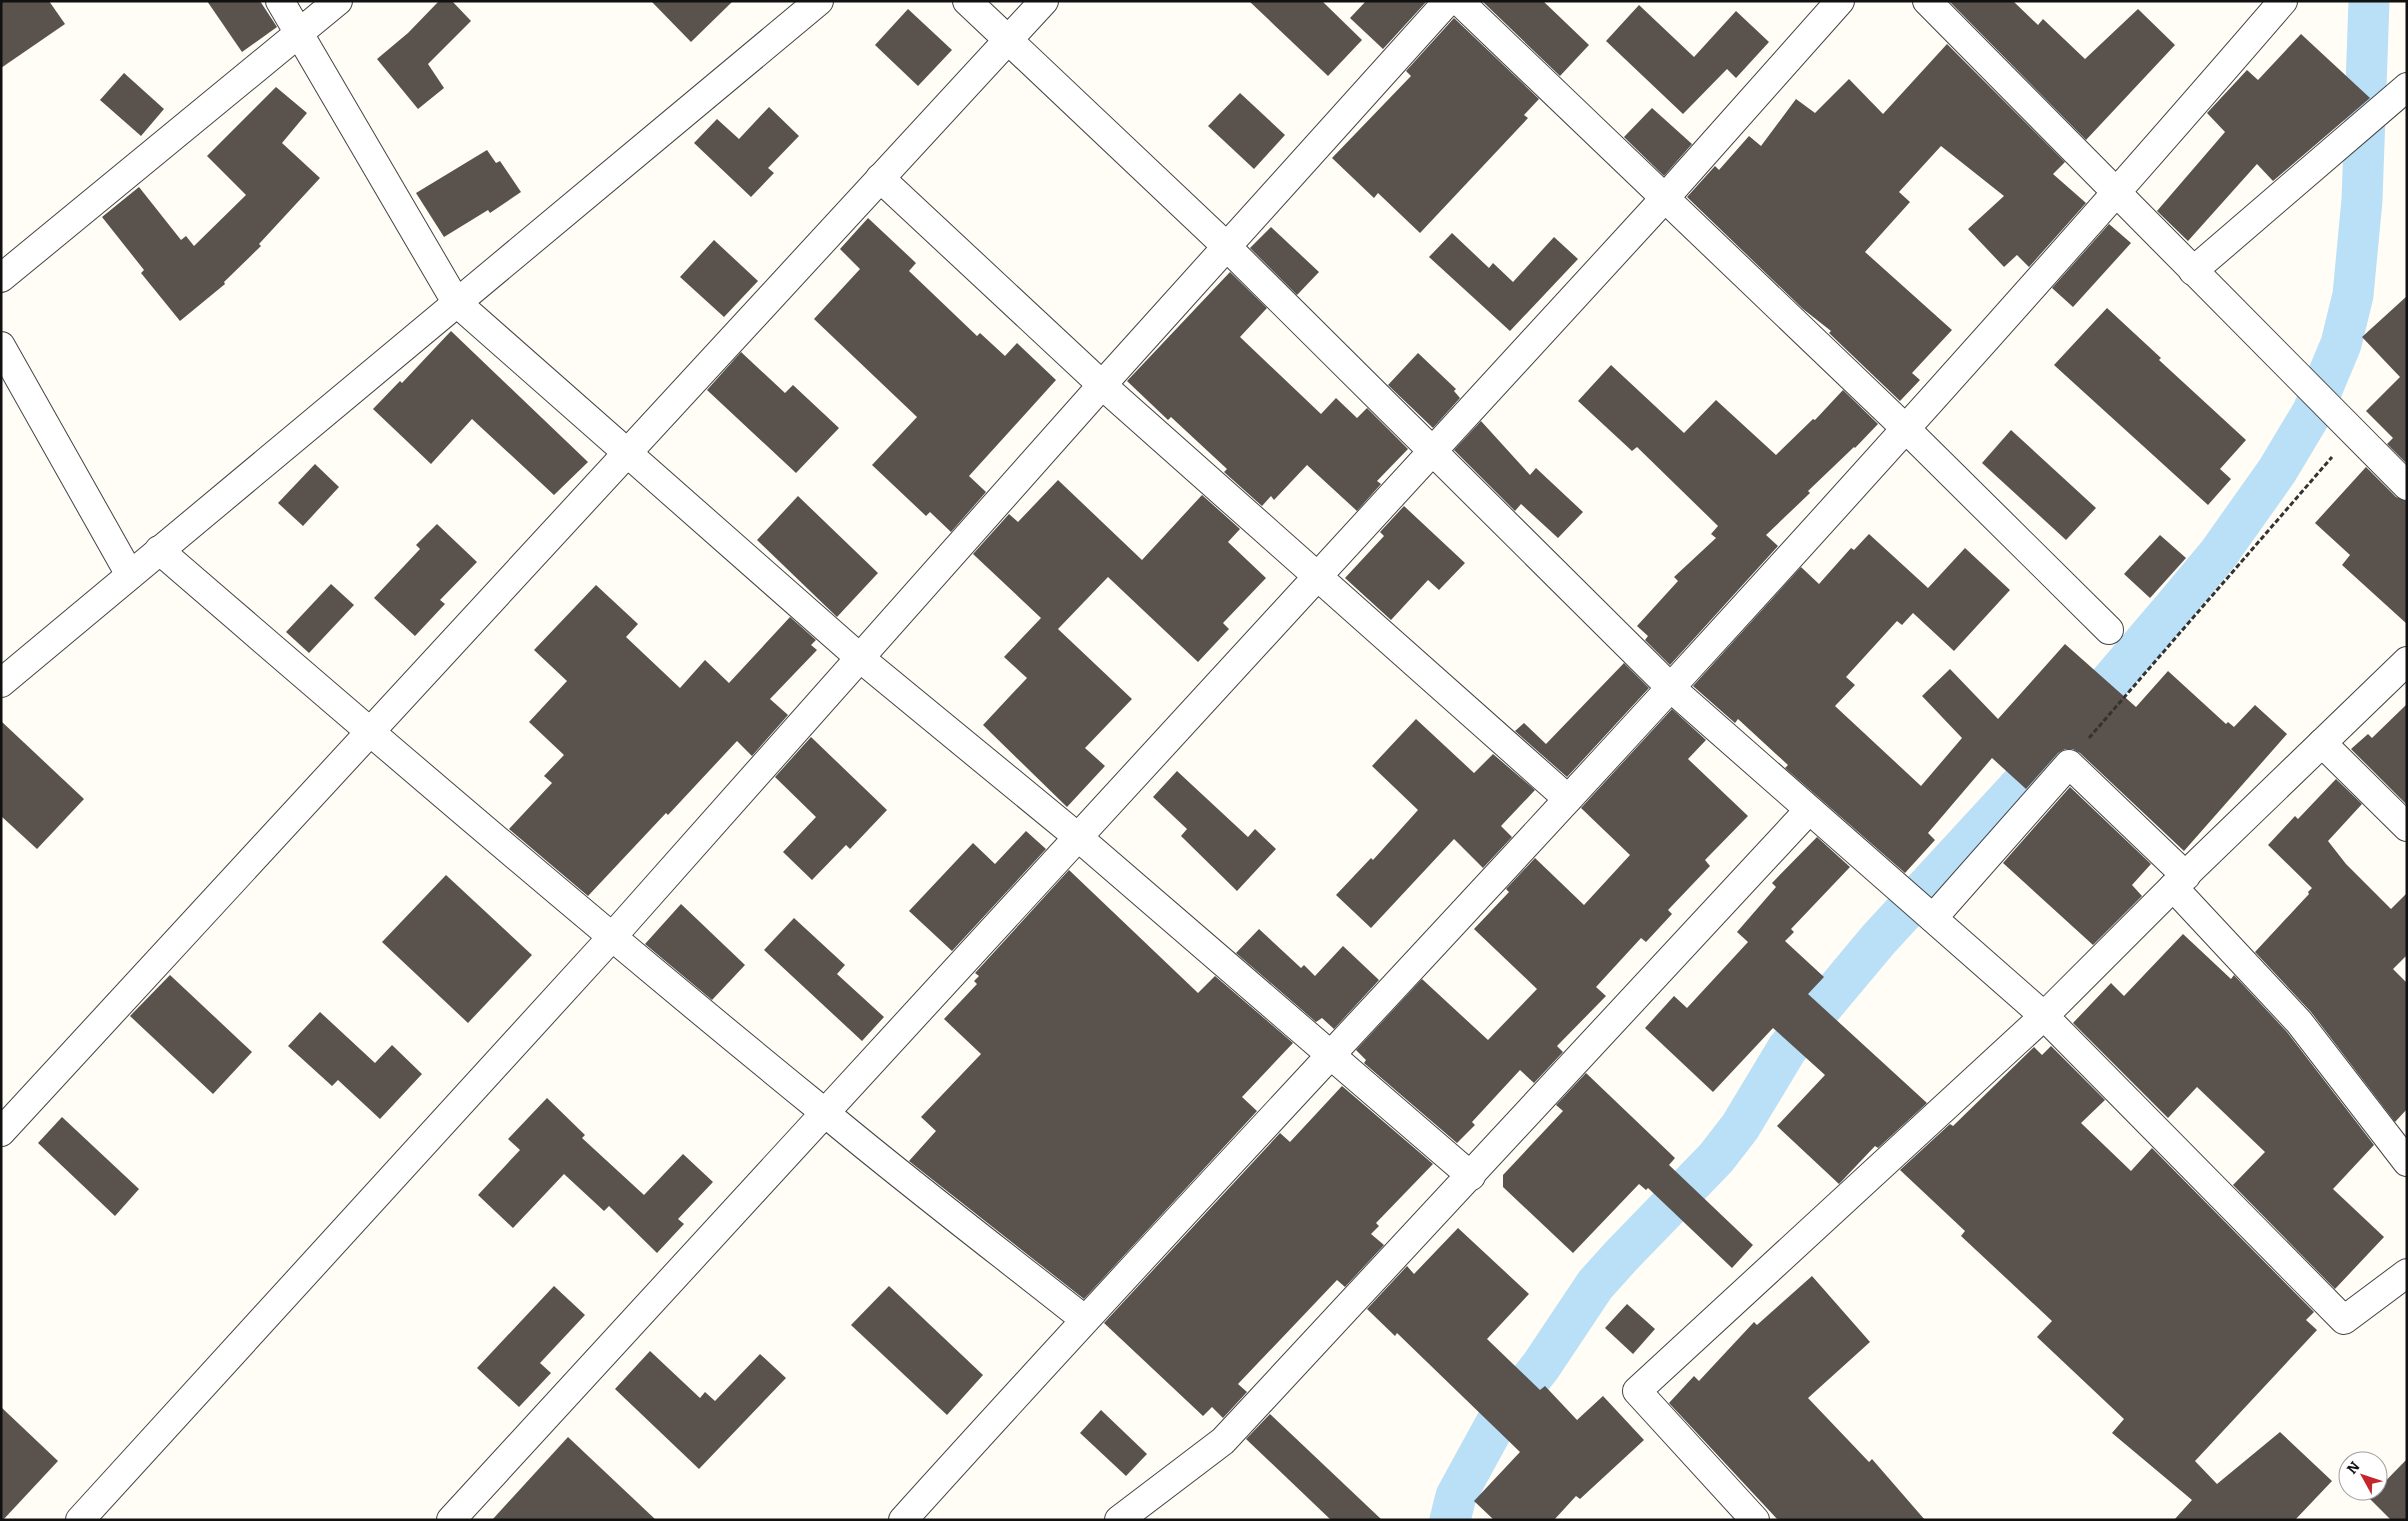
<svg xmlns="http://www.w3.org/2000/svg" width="2408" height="1521" font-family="Bitter,serif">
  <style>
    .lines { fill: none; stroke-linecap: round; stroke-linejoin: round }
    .canal { stroke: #b9e0f7; stroke-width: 41 }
    .building { fill: #5a524d }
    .street-casing { stroke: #444; stroke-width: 30 }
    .path { stroke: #333; stroke-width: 3; stroke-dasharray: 5 2.5; stroke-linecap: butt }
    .street { stroke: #fff; stroke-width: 28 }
  </style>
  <rect width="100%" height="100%" fill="#fffdf5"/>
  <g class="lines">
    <polyline class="canal" points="1450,1520 1456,1496 1496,1423 1541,1366 1595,1285 1622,1255 1716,1158 1740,1127 1787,1049 1878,940 2039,765 2174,607 2219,553 2277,471 2313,411 2341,344 2353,295 2362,200 2369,1"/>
  </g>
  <g class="building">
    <polygon points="1,1 49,1 65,24 1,68"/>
    <polygon points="207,1 260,1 277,27 242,52"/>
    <polygon points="439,1 452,1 471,21 428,64 444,88 418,109 377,59 408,33"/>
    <polygon points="651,1 733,1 691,42"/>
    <polygon points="1249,1 1322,1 1362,40 1328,76"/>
    <polygon points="1366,1 1427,1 1383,49 1350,18"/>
    <polygon points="1482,1 1543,1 1589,45 1560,76"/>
    <polygon points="1949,1 2013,1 2038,25 2043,19 2085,59 2138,9 2175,45 2086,140"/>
    <polygon points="1639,5 1694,57 1736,11 1769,42 1736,78 1727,69 1683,114 1606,41"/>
    <polygon points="908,9 952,50 918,86 875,45"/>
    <polygon points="1454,18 1539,99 1524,115 1528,118 1420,233 1378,193 1374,198 1332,158 1411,76 1406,71"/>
    <polygon points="2301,34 2370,98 2273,181 2257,164 2188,241 2157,211 2225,132 2207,113 2247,70 2258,80"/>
    <polygon points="1947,44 2065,162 2053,174 2086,203 2029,267 2017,255 2004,267 1968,229 2004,196 1941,146 1899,192 1910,202 1865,252 1952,330 1912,373 1920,380 1900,401 1829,333 1831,331 1803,309 1687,197 1715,166 1719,170 1749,136 1761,146 1796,99 1815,113 1849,79 1883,114"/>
    <polygon points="124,73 164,109 141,136 100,100"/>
    <polygon points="276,87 307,113 282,143 320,178 259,244 261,246 224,282 225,284 180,321 141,273 144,270 102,217 139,187 181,240 186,236 194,246 246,195 207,156"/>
    <polygon points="1240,93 1285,135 1254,169 1208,126"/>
    <polygon points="769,107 799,136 768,168 774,173 751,197 694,143 717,119 739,139"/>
    <polygon points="1652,108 1692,144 1664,176 1624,137"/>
    <polygon points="487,150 496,163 500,161 521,192 490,213 488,210 444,237 416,193"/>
    <polygon points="868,218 916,263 909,271 977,336 980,333 1005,356 1017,343 1056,380 969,476 986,492 951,532 930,512 926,516 872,465 917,417 814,319 860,269 840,249"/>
    <polygon points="2109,224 2131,243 2073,307 2052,288"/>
    <polygon points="1271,227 1319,272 1297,295 1250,248"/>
    <polygon points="1452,233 1489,268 1493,263 1513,282 1554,237 1578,259 1510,331 1429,257"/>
    <polygon points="714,240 758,281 724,317 680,277"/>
    <polygon points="1230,272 1267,308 1240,337 1321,414 1336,398 1357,418 1367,408 1408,449 1377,481 1381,484 1357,511 1307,465 1274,500 1271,496 1262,506 1224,472 1227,469 1171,417 1168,420 1127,381"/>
    <polygon points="2407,296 2407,464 2387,444 2393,438 2366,411 2400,377 2362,337"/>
    <polygon points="2107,308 2161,358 2159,360 2246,440 2220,469 2231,479 2208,505 2054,365"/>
    <polygon points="451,331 588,462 554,495 472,419 431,464 373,409 400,381 402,383"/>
    <polygon points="741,352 785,393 793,385 839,428 796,473 707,390"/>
    <polygon points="1418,353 1456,389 1454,391 1460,398 1433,428 1388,385"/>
    <polygon points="1611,365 1684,433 1716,400 1776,455 1813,419 1815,420 1843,390 1878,424 1855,448 1854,447 1808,491 1810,493 1766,535 1778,546 1670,665 1645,640 1648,636 1637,626 1678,581 1674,577 1716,538 1711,534 1718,526 1637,447 1632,451 1578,401"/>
    <polygon points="1481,421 1530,475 1536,468 1583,512 1558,538 1521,504 1515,511 1454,450"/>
    <polygon points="2011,430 2096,508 2066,540 1982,463"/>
    <polygon points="315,464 339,487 303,526 278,503"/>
    <polygon points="2366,467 2396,497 2407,501 2407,624 2342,565 2350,555 2315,523"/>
    <polygon points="1058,480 1142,560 1202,495 1240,529 1228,542 1266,578 1223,623 1229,629 1198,662 1108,577 1058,629 1132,699 1085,748 1105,766 1067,807 983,725 1027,678 1004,657 1041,618 973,554 1009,514 1018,522"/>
    <polygon points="798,496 878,573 837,617 757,540"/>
    <polygon points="1404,506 1465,563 1439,590 1428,580 1391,620 1345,578 1384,536 1380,532"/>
    <polygon points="437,524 477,562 440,600 445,604 415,636 374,598 420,549 416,545"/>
    <polygon points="1869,534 1928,588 1965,548 2010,590 1954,651 1913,613 1902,625 1897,621 1846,677 1855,685 1835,706 1921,786 1962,738 1922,696 1950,669 1998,719 2065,644 2136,707 2168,671 2226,724 2228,722 2234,727 2255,705 2287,734 2184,851 2080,753 2073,749 2065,749 2058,753 2026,789 1992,758 1928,833 1935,840 1905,873 1785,768 1788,765 1738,719 1735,723 1693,686 1801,567 1819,584 1851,548 1854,550"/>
    <polygon points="2160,535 2186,558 2150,598 2124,574"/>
    <polygon points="331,584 354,605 309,653 286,632"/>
    <polygon points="596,585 638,624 626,637 680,688 705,660 729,683 790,617 816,640 811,645 817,650 770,699 788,715 752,756 737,741 668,815 666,813 588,896 509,829 552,783 544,776 564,755 529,722 567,681 534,650"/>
    <polygon points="1624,663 1649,688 1567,777 1515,731 1524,723 1546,744"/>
    <polygon points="2407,704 2407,805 2351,749 2368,734 2372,738"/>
    <polygon points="1672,709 1706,740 1688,759 1748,816 1705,860 1710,866 1668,910 1672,914 1646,942 1641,938 1596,987 1606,996 1557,1046 1563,1052 1534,1083 1520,1070 1472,1122 1475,1125 1457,1143 1364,1063 1366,1060 1356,1050 1422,979 1488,1040 1537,989 1474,929 1509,892 1506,889 1535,858 1584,905 1630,855 1581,808"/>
    <polygon points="1416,719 1474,773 1493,754 1535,790 1501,826 1512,837 1483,868 1454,839 1371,928 1336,895 1371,858 1373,860 1418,810 1372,766"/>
    <polygon points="1,721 84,799 37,849 1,816"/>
    <polygon points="811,737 887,810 850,849 846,845 812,880 783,852 816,817 775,777"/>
    <polygon points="1177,771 1248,837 1255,829 1276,849 1237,891 1181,836 1187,829 1153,797"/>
    <polygon points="2336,779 2362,804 2328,841 2346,864 2391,909 2407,893 2407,955 2393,969 2407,983 2407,1109 2395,1122 2311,1012 2255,952 2309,894 2308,892 2312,888 2268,845 2295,816 2298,819"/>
    <polygon points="2070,787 2151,864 2132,885 2142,896 2093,945 2003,863"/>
    <polygon points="1026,831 1046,849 952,951 909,911 973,843 995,864"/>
    <polygon points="1817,837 1850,867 1791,929 1794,932 1785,941 1824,977 1808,994 1927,1103 1878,1148 1875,1146 1839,1184 1777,1126 1825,1075 1773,1028 1713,1092 1645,1028 1674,996 1687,1008 1748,942 1737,932 1776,887 1772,883"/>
    <polygon points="1069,870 1198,993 1215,976 1293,1043 1242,1097 1257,1111 1084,1299 909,1161 936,1131 921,1117 981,1054 944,1019 977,984 974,981 979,976 975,973"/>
    <polygon points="446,875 532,955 468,1023 382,942"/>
    <polygon points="681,904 745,965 712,1000 645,944"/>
    <polygon points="794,918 845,965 837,974 884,1017 862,1041 764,950"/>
    <polygon points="1259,929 1301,968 1304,965 1315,976 1343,946 1379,980 1334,1029 1322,1018 1316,1022 1236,953"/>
    <polygon points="2183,934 2231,979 2234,975 2287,1032 2374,1145 2333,1189 2384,1237 2335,1289 2233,1185 2265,1152 2197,1087 2168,1118 2073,1023 2111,983 2124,996"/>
    <polygon points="170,975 252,1052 213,1094 130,1016"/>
    <polygon points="320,1012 375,1063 392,1045 422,1074 380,1119 338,1080 332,1086 288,1046"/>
    <polygon points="2051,1046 2105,1100 2081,1123 2131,1171 2152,1148 2314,1312 2306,1320 2317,1330 2195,1461 2217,1484 2280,1432 2332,1481 2295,1520 2174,1520 2192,1500 2112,1433 2124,1419 2037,1337 2052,1321 1961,1236 1965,1231 1900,1170 1950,1124 1953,1126 2034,1047 2042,1055"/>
    <polygon points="1586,1073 1675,1158 1669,1165 1753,1245 1732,1268 1648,1188 1646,1190 1639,1184 1573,1253 1503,1187 1503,1175 1563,1111 1556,1105"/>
    <polygon points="1342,1086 1433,1164 1376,1223 1379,1226 1371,1234 1384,1245 1345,1287 1337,1280 1238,1384 1247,1392 1223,1418 1212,1407 1203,1416 1104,1323 1280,1133 1290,1142"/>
    <polygon points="547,1098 585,1135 582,1138 644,1195 683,1154 713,1182 678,1219 684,1224 657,1253 609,1206 604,1211 564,1174 513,1228 478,1195 520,1150 508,1139"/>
    <polygon points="62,1117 139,1189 115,1216 38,1143"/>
    <polygon points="1458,1228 1529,1294 1487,1339 1540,1390 1545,1386 1577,1420 1603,1396 1644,1440 1580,1499 1576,1496 1554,1520 1494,1520 1474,1501 1520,1452 1397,1333 1395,1336 1367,1309 1407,1266 1414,1274"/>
    <polygon points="1812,1276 1870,1342 1808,1398 1869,1462 1872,1459 1925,1520 1778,1520 1669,1403 1694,1376 1699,1381 1754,1322 1757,1325"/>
    <polygon points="554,1286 585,1315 540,1363 551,1373 519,1407 477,1368"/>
    <polygon points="889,1286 983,1375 947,1415 851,1325"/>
    <polygon points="1627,1304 1655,1329 1633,1354 1605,1328"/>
    <polygon points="650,1351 700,1398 705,1392 715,1401 760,1354 786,1378 699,1469 615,1389"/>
    <polygon points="1,1407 58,1461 3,1520 1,1520"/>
    <polygon points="1101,1410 1147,1454 1126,1476 1080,1433"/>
    <polygon points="1270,1414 1382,1520 1331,1520 1246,1439"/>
    <polygon points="568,1437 656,1520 492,1520"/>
    <polygon points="2407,1459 2407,1520 2391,1520 2369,1498"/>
  </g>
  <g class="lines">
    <g class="street-casing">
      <g id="street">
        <polyline points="280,1 456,302 860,658 1079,838 1471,1176"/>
        <polyline points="967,1 1226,246 1671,688 2044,1016 1637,1391 1755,1520"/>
        <polyline points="1459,1 1905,428 2109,630"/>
        <polyline points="1927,1 2407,486"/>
        <polyline points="880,178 1102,385 1568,799"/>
        <polyline points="2193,271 2407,87"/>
        <polyline points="1,278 338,1"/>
        <polyline points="1,346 130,575"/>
        <path d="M159,550C379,740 599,929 824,1112C909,1183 997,1250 1084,1319"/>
        <polyline points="2407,661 2173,887 2044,1016 2344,1320 2407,1273"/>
        <polyline points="1,683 819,1"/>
        <polyline points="2322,743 2407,827"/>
        <polyline points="2173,887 2299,1022 2407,1162"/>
        <polyline points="1933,918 2069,764 2186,876"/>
        <polyline points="1,1132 1044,1"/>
        <polyline points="80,1520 612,937 1102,385 1448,1"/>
        <polyline points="451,1520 1664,199 1840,1"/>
        <path d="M903,1520C1156,1239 1417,965 1672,686C1879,460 2083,233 2283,1"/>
        <polyline points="1119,1520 1223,1441 1809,810"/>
      </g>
    </g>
    <polyline class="path" points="2089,738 2332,457"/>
    <use href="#street" class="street"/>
  </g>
  <rect width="2408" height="1521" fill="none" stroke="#111111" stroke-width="5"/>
  <g transform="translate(2363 1476) rotate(310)"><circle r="24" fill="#ffffff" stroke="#a0a0a0"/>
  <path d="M0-4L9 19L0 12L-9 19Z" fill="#c4262e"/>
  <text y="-8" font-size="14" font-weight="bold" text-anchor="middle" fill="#111111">N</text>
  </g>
</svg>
